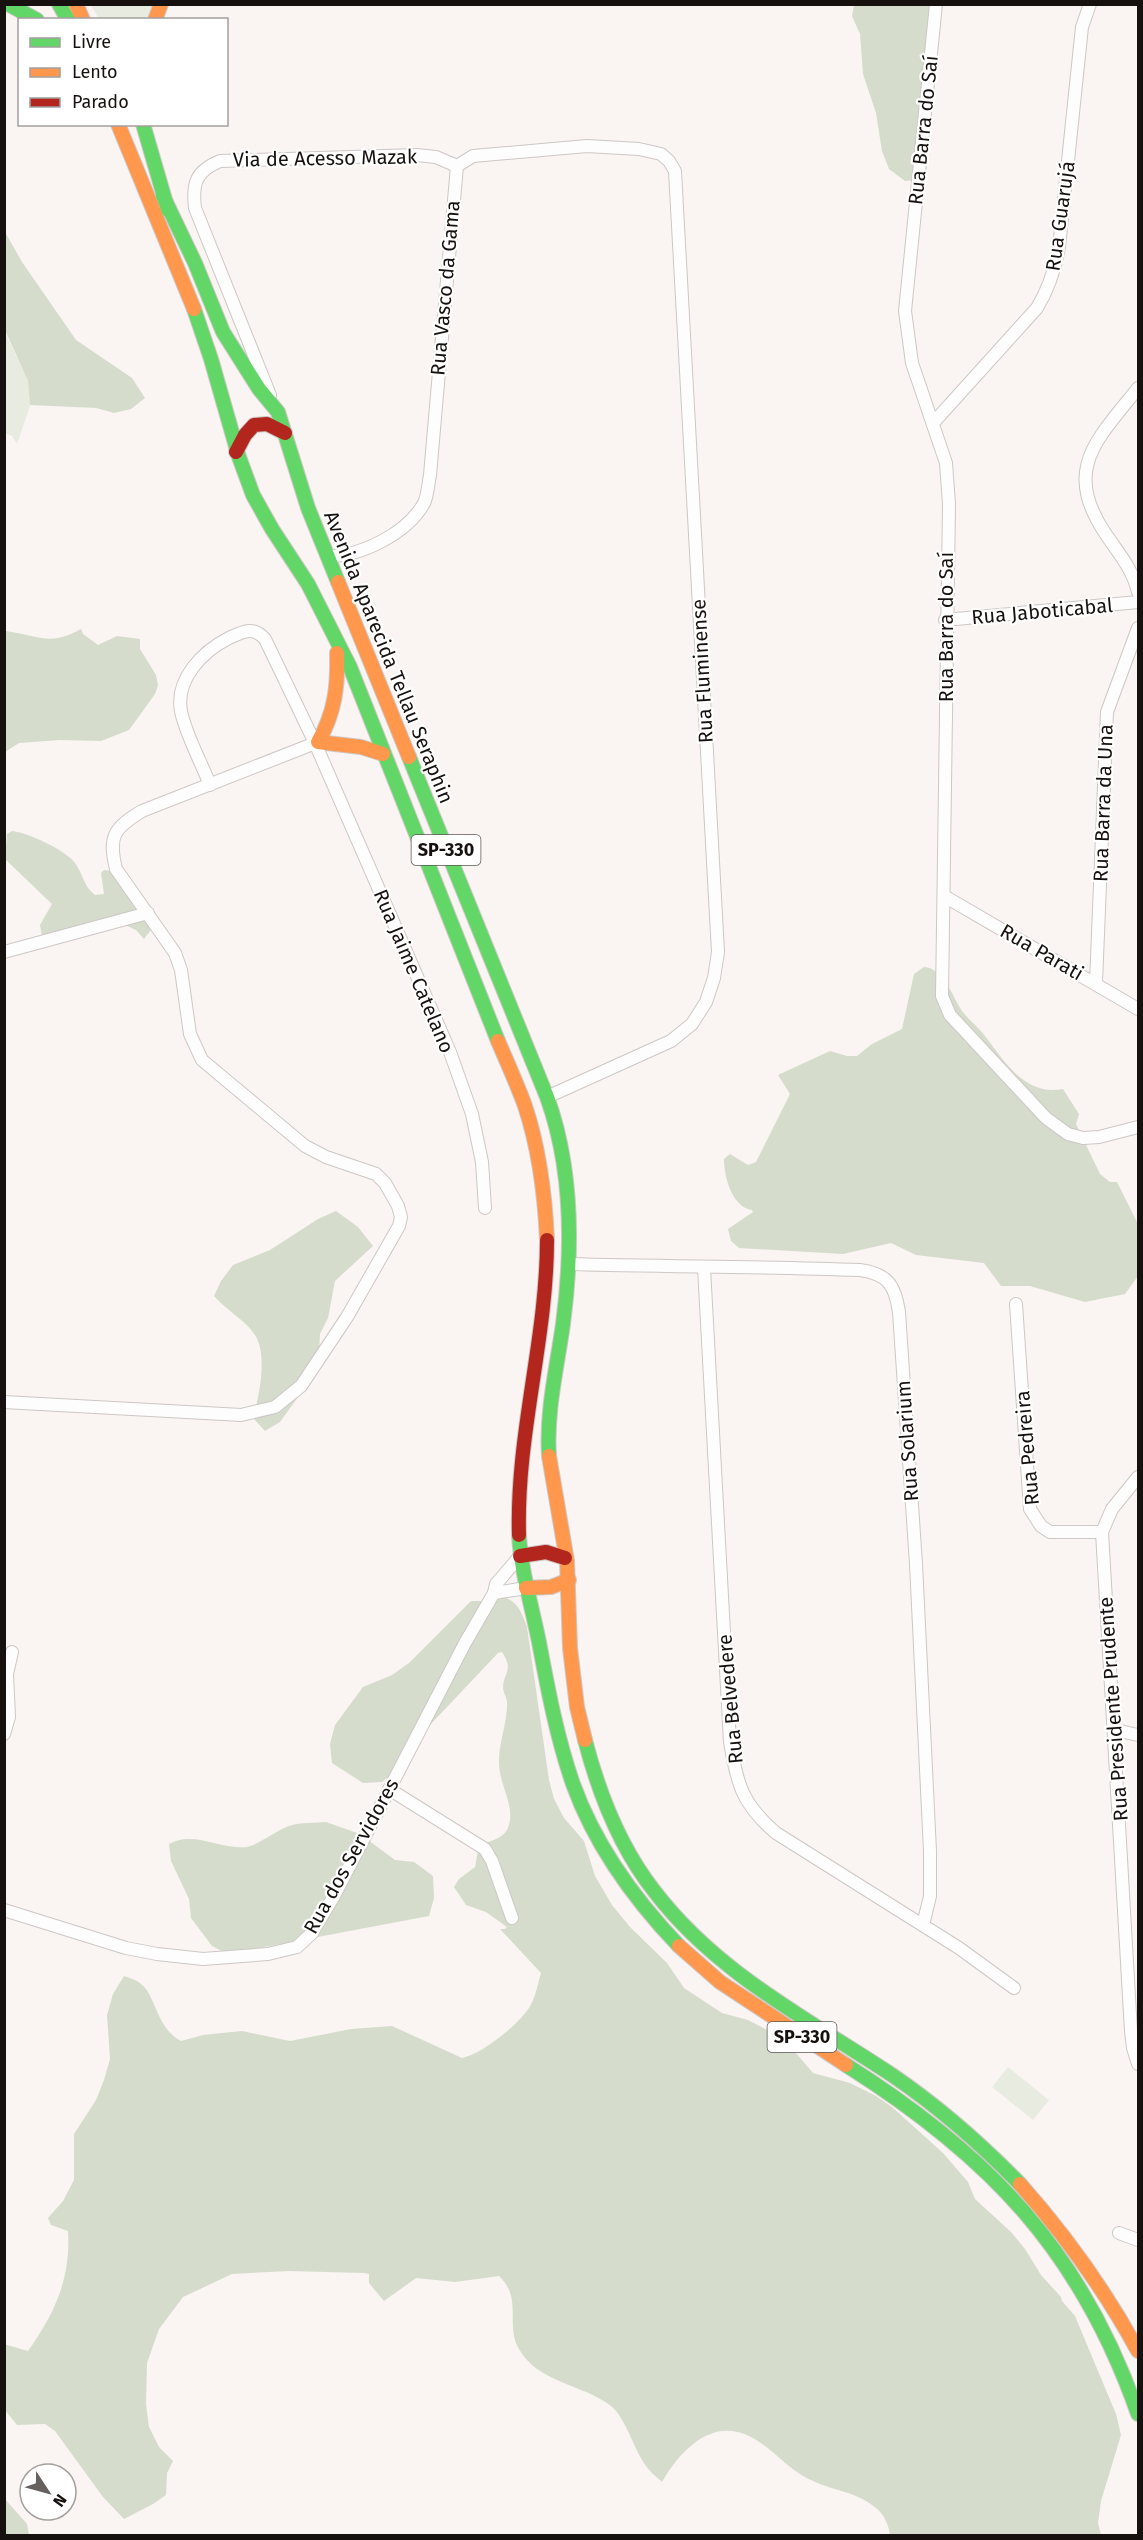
<svg xmlns="http://www.w3.org/2000/svg" width="1143" height="2540" font-family="'Fira Sans',sans-serif">
  <style>
    .green { fill: #e8ece0 }
    .forest { fill: #d5dccc }
    .lines { fill: none; stroke-linecap: round; stroke-linejoin: round }
    .street-casing { stroke: #cdc7c5; stroke-width: 14 }
    .fast-casing { stroke: #cdc7c5; stroke-width: 16 }
    .slow-casing { stroke: #cdc7c5; stroke-width: 16 }
    .jam-casing { stroke: #cdc7c5; stroke-width: 16 }
    .street { stroke: #fefdfd; stroke-width: 12 }
    .fast { stroke: #63d668; stroke-width: 14 }
    .slow { stroke: #ff974d; stroke-width: 14 }
    .jam { stroke: #b3261e; stroke-width: 14 }
    .labels { text-anchor: middle; dominant-baseline: central; stroke-width: 4.5; stroke-linejoin: round; paint-order: stroke }
    .shield { fill: #fff; stroke: #5c5857; stroke-width: 1.5 }
    .shield-label { font-size: 18px; font-weight: bold; fill: #16110f }
    .street-label { font-size: 20px; fill: #16110f; stroke: #fff }
  </style>
  <rect width="100%" height="100%" fill="#faf4f2"/>
  <g class="green">
    <polygon points="91,5 155,5 149,20 99,19"/>
    <polygon points="4,330 28,381 31,403 17,444 12,436 5,433"/>
    <polygon points="1008,2067 1049,2100 1033,2120 992,2087"/>
  </g>
  <g class="forest">
    <polygon points="854,5 936,5 924,179 905,181 889,169 882,151 876,113 863,74 860,34 852,16"/>
    <polygon points="5,232 22,262 76,340 132,378 145,398 131,409 114,413 96,408 30,405 28,381 5,330"/>
    <path d="M81,629L83,634L98,645L117,636L140,639V649L156,675L158,685L155,694L129,730L101,741L60,740L19,743L5,752V631C38,635 49,647 81,629Z"/>
    <path d="M12,831C27,832 67,851 75,863C83,874 84,887 95,895L104,894L101,873L104,870L110,871L156,923L144,939L136,930L125,925L42,936L40,925L52,904L5,859L7,834Z"/>
    <path d="M924,967C944,968 952,996 962,1011C967,1018 975,1024 981,1031C1003,1058 1023,1097 1063,1089L1079,1114L1076,1124L1100,1174L1110,1182H1117L1138,1224V1276L1125,1294L1085,1302L1030,1286H1001L984,1263L916,1255L891,1243L843,1254L739,1248L731,1241L728,1229L753,1212L752,1210C732,1207 724,1177 724,1159L730,1154L748,1165L756,1162L790,1094L778,1075L830,1051L847,1056H857L872,1044L902,1029L914,974Z"/>
    <path d="M336,1211L358,1227L373,1246L335,1281L328,1318L320,1334L319,1353L306,1386L280,1422L265,1431L253,1418C259,1397 268,1355 255,1335C245,1320 226,1310 214,1296L221,1281L233,1265L270,1250L318,1219Z"/>
    <path d="M491,1593C516,1599 519,1605 527,1627L549,1780L554,1799L564,1818L584,1841L595,1876L612,1905L630,1927L667,1963L684,1988L722,2013L748,2020L777,2035L790,2046L813,2073L850,2083L876,2096L892,2107L943,2153L968,2182L975,2199L1011,2232L1025,2249L1041,2275L1061,2297L1062,2301L1075,2316L1116,2414L1121,2435L1101,2501L1098,2523L1101,2535H890C889,2526 884,2514 876,2508C858,2492 834,2491 813,2481C783,2469 765,2435 732,2431C701,2427 675,2459 662,2482C657,2477 650,2472 646,2466C634,2450 626,2418 611,2406C583,2384 538,2383 519,2349C505,2325 523,2298 499,2276L455,2282L416,2278L384,2301L369,2283V2274L364,2273L288,2271L232,2274L183,2297L159,2329L147,2363L146,2404L149,2427L159,2447L173,2461L167,2473L166,2495L153,2504L124,2519L103,2497L55,2431L45,2424L17,2425L5,2410L4,2344L28,2351C55,2313 71,2278 68,2231L51,2225L48,2218L63,2201L74,2180V2134L96,2100L104,2080L110,2059L107,2015L113,1994L124,1976C129,1978 137,1980 141,1984C156,1995 156,2028 181,2041L203,2035L242,2031L290,2041L351,2029L392,2026L462,2058C480,2055 515,2027 526,2012C535,2002 537,1986 541,1973L500,1929H505L507,1927L486,1912L466,1905L454,1887L459,1879L475,1867L479,1845C490,1841 505,1839 509,1825C515,1805 498,1782 499,1761C499,1741 508,1721 507,1701C506,1696 503,1692 503,1687C504,1672 514,1670 502,1652L498,1653L430,1725L396,1771L382,1782L363,1783L332,1763L330,1744L335,1725L363,1687L392,1675L409,1663L471,1601H487Z"/>
    <path d="M326,1822L360,1834L395,1860L414,1862L433,1876L434,1898L429,1916L228,1954L212,1946L191,1918L189,1899L171,1861L169,1844C193,1830 221,1850 247,1847C258,1845 277,1830 289,1826C300,1822 315,1823 326,1822Z"/>
    <polygon points="5,2499 27,2524 29,2535 5,2535"/>
  </g>
  <g class="lines">
    <g class="street-casing">
      <g id="street">
        <polyline points="936,4 905,311 912,363 946,463 949,504 942,996 950,1015 1046,1118 1068,1134 1083,1138 1099,1137 1138,1127"/>
        <path d="M1138,388C1095,442 1062,470 1107,536C1120,555 1133,570 1138,592"/>
        <path d="M270,395L195,208C192,183 196,171 220,161L417,155L436,157L457,166"/>
        <path d="M934,422L1037,308C1049,288 1055,270 1059,247L1082,27L1090,4"/>
        <path d="M327,556C360,557 408,533 424,503C428,495 428,484 430,475L457,166L473,156L587,146L639,149L661,154L669,161L675,171L718,952L714,978L706,1002L692,1024L671,1041L547,1097"/>
        <polyline points="945,620 1138,602"/>
        <path d="M210,785C202,764 185,733 181,711C175,679 203,651 229,638C244,631 253,626 265,639L315,743L450,1052L472,1114L482,1162L485,1208"/>
        <polyline points="944,896 1138,1009"/>
        <polyline points="4,952 148,913"/>
        <polyline points="1096,983 1107,712 1138,628"/>
        <path d="M569,1264C666,1267 763,1266 860,1270C888,1274 895,1285 899,1312L916,1564L930,1851V1896L923,1925"/>
        <path d="M704,1268L730,1742C737,1784 742,1804 776,1833L959,1948L1014,1988"/>
        <polyline points="1016,1304 1030,1509 1041,1526 1050,1532 1102,1532"/>
        <path d="M4,1402L241,1415L275,1407L301,1386L347,1317L399,1226L401,1217L398,1206L385,1183L376,1174L326,1157L305,1146L202,1060L190,1034L181,970L175,953L116,869C108,836 114,828 142,811L318,742"/>
        <polyline points="1138,1477 1112,1509 1102,1532 1131,2031 1133,2048 1138,2064"/>
        <polyline points="494,1593 526,1588"/>
        <polyline points="1115,1730 1138,1735"/>
        <polyline points="4,1734 9,1717 7,1674 12,1652"/>
        <polyline points="389,1789 485,1849 492,1861 512,1918"/>
        <polyline points="4,1910 126,1948 157,1954 203,1959 268,1954 297,1947 312,1933 334,1896 465,1643 494,1593 496,1584 520,1556"/>
        <polyline points="1119,2233 1138,2240"/>
      </g>
    </g>
    <g class="fast-casing">
      <g id="fast">
        <polyline points="8,4 37,20"/>
        <polyline points="59,4 68,20"/>
        <polyline points="143,124 168,210"/>
        <polyline points="163,196 195,263 223,332 259,389 278,412 308,508 338,582"/>
        <polyline points="194,309 211,359 239,457 253,495 272,529 308,584 350,667 498,1041"/>
        <path d="M409,757L547,1097C573,1169 573,1248 563,1324C557,1367 546,1412 549,1456"/>
        <path d="M519,1535C521,1571 532,1607 539,1642C548,1690 557,1738 573,1784C595,1845 634,1899 679,1946"/>
        <path d="M585,1740C599,1794 620,1848 655,1892C717,1973 809,2020 892,2075C939,2107 981,2144 1020,2184"/>
        <path d="M846,2065C990,2156 1081,2251 1138,2414"/>
      </g>
    </g>
    <g class="slow-casing">
      <g id="slow">
        <polyline points="76,4 83,20"/>
        <polyline points="155,20 161,4"/>
        <polyline points="118,124 194,309"/>
        <polyline points="338,582 409,757"/>
        <path d="M337,653C338,686 335,713 318,742L361,747L383,754"/>
        <path d="M498,1041C507,1062 517,1084 525,1106C539,1148 545,1196 547,1240"/>
        <polyline points="549,1456 567,1561 570,1648 577,1707 585,1740"/>
        <polyline points="526,1588 551,1587 569,1580"/>
        <polyline points="679,1946 720,1982 846,2065"/>
        <path d="M1020,2184C1066,2236 1105,2290 1138,2351"/>
      </g>
    </g>
    <g class="jam-casing">
      <g id="jam">
        <polyline points="236,452 245,435 254,425 267,424 285,433"/>
        <path d="M519,1535C516,1435 547,1339 547,1240"/>
        <polyline points="520,1556 546,1552 565,1558"/>
      </g>
    </g>
    <use href="#street" class="street"/>
    <use href="#fast" class="fast"/>
    <use href="#slow" class="slow"/>
    <use href="#jam" class="jam"/>
  </g>
  <g class="labels">
    <g class="shield">
      <rect x="411.5" y="835" width="69" height="30" rx="4.5"/>
      <rect x="767.5" y="2022" width="69" height="30" rx="4.5"/>
    </g>
    <g class="shield-label">
      <text x="446" y="850">SP-330</text>
      <text x="802" y="2037">SP-330</text>
    </g>
    <g class="street-label">
      <text transform="translate(923 130) rotate(-84)">Rua Barra do Saí</text>
      <text transform="translate(325 158) rotate(-1)">Via de Acesso Mazak</text>
      <text transform="translate(1060 216) rotate(-82)">Rua Guarujá</text>
      <text transform="translate(445 288) rotate(-85)">Rua Vasco da Gama</text>
      <text transform="translate(1042 611) rotate(-5)">Rua Jaboticabal</text>
      <text transform="translate(946 627) rotate(-90)">Rua Barra do Saí</text>
      <text transform="translate(389 657) rotate(68)">Avenida Aparecida Tellau Seraphin</text>
      <text transform="translate(702 671) rotate(-93)">Rua Fluminense</text>
      <text transform="translate(1103 803) rotate(-88)">Rua Barra da Una</text>
      <text transform="translate(1042 952) rotate(30)">Rua Parati</text>
      <text transform="translate(414 971) rotate(67)">Rua Jaime Catelano</text>
      <text transform="translate(907 1441) rotate(-94)">Rua Solarium</text>
      <text transform="translate(1027 1448) rotate(-95)">Rua Pedreira</text>
      <text transform="translate(730 1699) rotate(-95)">Rua Belvedere</text>
      <text transform="translate(1113 1709) rotate(-94)">Rua Presidente Prudente</text>
      <text transform="translate(351 1856) rotate(-61)">Rua dos Servidores</text>
    </g>
  </g>
  <rect width="1143" height="2540" fill="none" stroke="#16110f" stroke-width="12"/>
  <rect x="18" y="18" width="210" height="108" fill="#ffffff" stroke="#a2a09f" stroke-width="1.5"/>
  <rect x="30" y="38" width="30" height="9" fill="#63d668" stroke="#a2a09f" stroke-width="1.5"/>
  <text x="72" y="48" font-size="18" fill="#16110f">Livre</text>
  <rect x="30" y="68" width="30" height="9" fill="#ff974d" stroke="#a2a09f" stroke-width="1.5"/>
  <text x="72" y="78" font-size="18" fill="#16110f">Lento</text>
  <rect x="30" y="98" width="30" height="9" fill="#b3261e" stroke="#a2a09f" stroke-width="1.5"/>
  <text x="72" y="108" font-size="18" fill="#16110f">Parado</text>
  <g transform="translate(48 2492) rotate(126)"><circle r="28" fill="#ffffff" stroke="#a2a09f" stroke-width="1.5"/>
  <path d="M0-4.5L10 22L0 15L-10 22Z" fill="#66605e"/>
  <text y="-9" font-size="16" font-weight="bold" text-anchor="middle" fill="#16110f">N</text>
  </g>
</svg>
